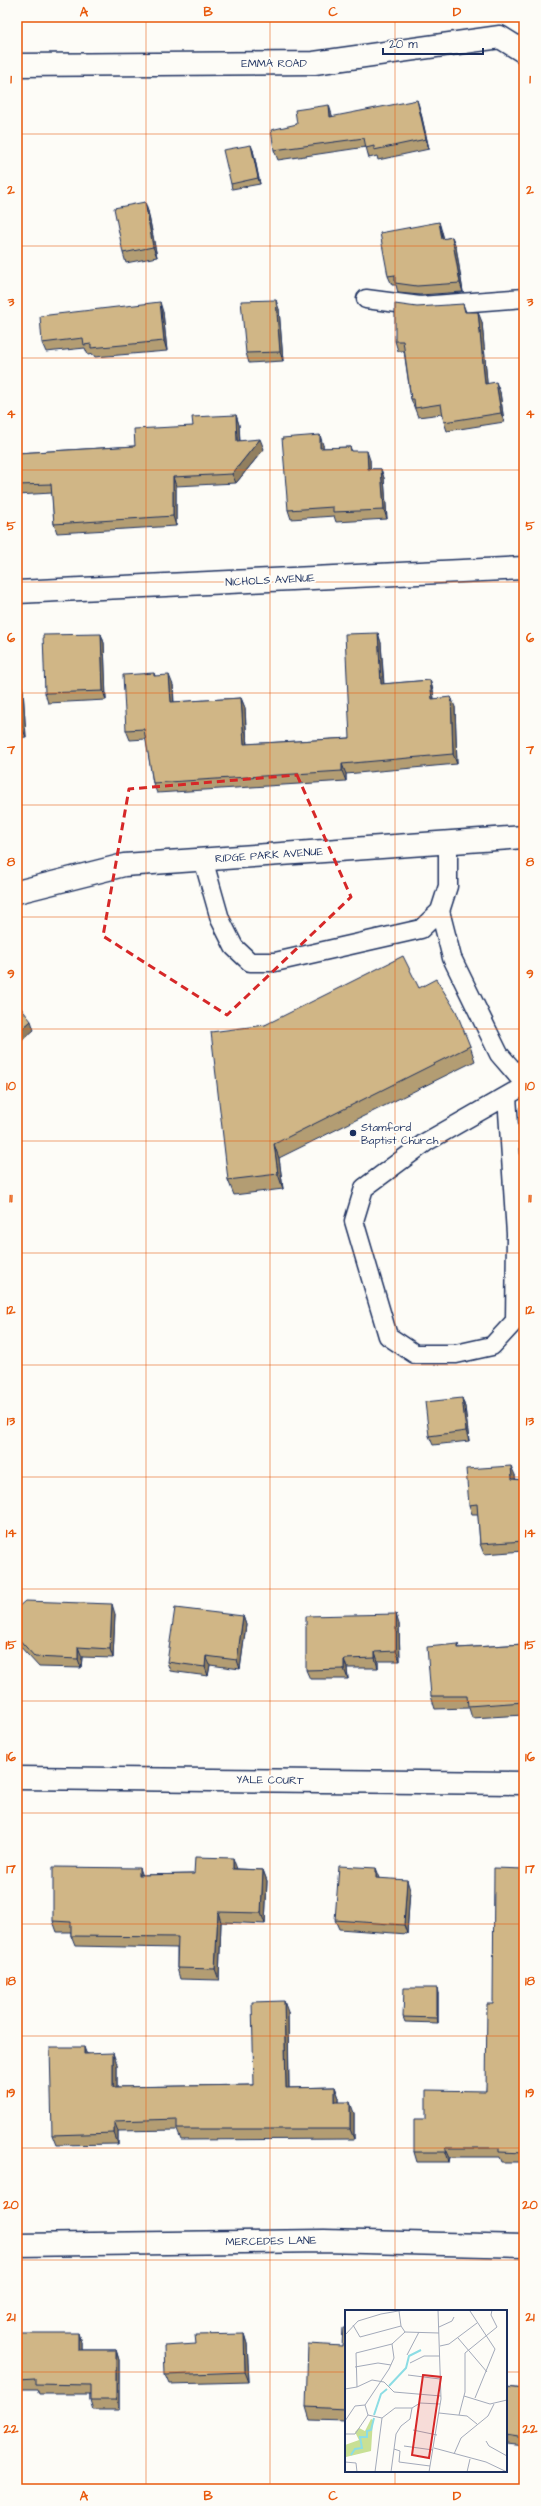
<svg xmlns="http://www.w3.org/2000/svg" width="541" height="2506" font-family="'Architects Daughter',sans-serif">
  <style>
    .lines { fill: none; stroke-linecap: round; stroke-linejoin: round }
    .service-casing { stroke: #1b2f5e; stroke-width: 21 }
    .minor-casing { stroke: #1b2f5e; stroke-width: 25 }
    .service { stroke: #fdfcf7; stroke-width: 18 }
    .minor { stroke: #fdfcf7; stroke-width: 22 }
    .wall { fill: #b39d73; stroke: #1b2f5e }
    .shaded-wall { fill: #927f5e; stroke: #1b2f5e }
    .building { fill: #d0b686; stroke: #1b2f5e }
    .marked { fill: none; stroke: #d62828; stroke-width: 3; stroke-dasharray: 8 5; stroke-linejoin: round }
    .grid { fill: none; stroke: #e8590c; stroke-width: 1; stroke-opacity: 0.55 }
    .poi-dot { fill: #1b2f5e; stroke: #fdfcf7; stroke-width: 1.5 }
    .labels { text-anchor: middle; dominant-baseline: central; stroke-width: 4; stroke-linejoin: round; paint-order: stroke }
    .street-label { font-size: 11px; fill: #1b2f5e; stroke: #fdfcf7 }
    .poi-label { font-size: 11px; fill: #1b2f5e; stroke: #fdfcf7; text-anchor: start }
    .inset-river { fill: none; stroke: #8cdde4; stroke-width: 2 }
    .inset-road { fill: none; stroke: #a3aaba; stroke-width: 1 }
    .view { fill: #d62828; fill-opacity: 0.15; stroke: #d62828; stroke-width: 2 }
    .inset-edge { fill: none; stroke: #1b2f5e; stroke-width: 2 }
    .neatline { fill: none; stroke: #e8590c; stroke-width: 1.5 }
    .grid-label { font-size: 13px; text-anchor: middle; font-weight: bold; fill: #e8590c }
  </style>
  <rect width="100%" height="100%" fill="#fdfcf7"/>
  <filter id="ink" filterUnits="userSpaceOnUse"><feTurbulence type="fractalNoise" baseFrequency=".025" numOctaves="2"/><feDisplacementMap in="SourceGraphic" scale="8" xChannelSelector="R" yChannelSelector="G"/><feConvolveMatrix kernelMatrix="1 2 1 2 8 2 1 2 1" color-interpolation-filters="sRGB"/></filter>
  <g filter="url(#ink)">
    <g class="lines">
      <g class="service-casing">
        <g id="service">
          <polyline points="366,299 420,306 524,298"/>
          <polyline points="203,859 220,919 234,947 250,962 275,962 421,929 440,911 448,886 448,843"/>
          <polyline points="440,911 452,958 499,1054 524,1083"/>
          <polyline points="507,1096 516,1234 515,1321 492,1346 456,1354 415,1354 388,1336 354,1221 364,1188 426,1142 524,1086"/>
        </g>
      </g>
      <g class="minor-casing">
        <g id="minor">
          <polyline points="17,65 314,63 500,37 524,52"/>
          <polyline points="17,592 524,568"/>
          <polyline points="17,892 124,865 524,837"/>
          <polyline points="17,1778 524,1783"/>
          <polyline points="17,2245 324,2241 524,2246"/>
        </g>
      </g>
      <use href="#service" class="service"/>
      <use href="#minor" class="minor"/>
    </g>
    <g class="wall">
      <polygon points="420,109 429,149 378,160 377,156 369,158 366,147 278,160 274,150 297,124 332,115 332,117"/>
      <polygon points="253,150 260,184 232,189 231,184"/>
      <polygon points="148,211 157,257 126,263 123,253"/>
      <polygon points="442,232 444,239 452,237 456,247 463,292 420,295 398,293 396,285 392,285 388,276"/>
      <polygon points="463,304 466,312 482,322 487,384 500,392 504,422 447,431 444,422 442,414 418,417 411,399 404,351 398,351 395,341"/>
      <polygon points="279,309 283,361 249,363 246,353"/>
      <polygon points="163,312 167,351 95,357 93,354 88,355 85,348 46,352 42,343"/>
      <polygon points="236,415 239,425 240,441 264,449 236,483 176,486 176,526 57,533 54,524 52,493 17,495 17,453 135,446 193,426"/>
      <polygon points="323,445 323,448 350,447 352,451 370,460 370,469 381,469 384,478 387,519 336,522 334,516 291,519 288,510"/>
      <polygon points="378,633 381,643 384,684 430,680 433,690 434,699 455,707 457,764 346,774 346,781 157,793 153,783 146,739 130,740 126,730 154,673 155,676 173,685 174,702 241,698 245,708 247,744 350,738"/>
      <polygon points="101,634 104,643 106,700 48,703 45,693"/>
      <polygon points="17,681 23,690 26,737 17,738"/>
      <polygon points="419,988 470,1046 475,1061 279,1158 283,1189 234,1195 228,1180 265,1025"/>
      <polygon points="462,1398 465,1407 469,1441 433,1445 429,1436"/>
      <polygon points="515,1475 515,1479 522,1480 524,1484 524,1551 484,1554 480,1544 478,1514 472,1514 469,1505"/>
      <polygon points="17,1608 115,1614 113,1658 82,1657 81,1668 39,1667 17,1643"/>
      <polygon points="243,1616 246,1625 240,1669 210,1665 208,1676 170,1671 167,1662"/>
      <polygon points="399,1624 400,1661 378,1661 378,1668 347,1668 348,1679 310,1679 306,1670"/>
      <polygon points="458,1644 459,1648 524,1644 524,1715 472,1718 469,1708 435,1709 431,1696"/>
      <polygon points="237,1869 263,1870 267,1881 265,1924 221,1922 219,1980 180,1979 177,1968 177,1948 75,1946 71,1936 71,1932 57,1932 53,1921 141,1875 194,1874"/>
      <polygon points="524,1869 524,2162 502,2162 500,2157 450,2157 449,2162 417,2162 414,2152 426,2119 486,2091 493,2004"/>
      <polygon points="380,1878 380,1879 410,1890 407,1934 339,1929 335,1920"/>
      <polygon points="438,1993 438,2023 405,2022 403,2017"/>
      <polygon points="288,2012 289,2088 335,2087 339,2098 339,2102 354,2113 354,2139 181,2140 177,2130 118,2131 118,2144 56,2145 52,2135 86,2053 117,2064 117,2087 254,2085"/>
      <polygon points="346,2328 346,2421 310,2420 306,2407 342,2346"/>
      <polygon points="17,2333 81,2342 81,2350 116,2350 119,2360 119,2410 93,2410 90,2400 90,2394 39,2394 37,2389 17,2389"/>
      <polygon points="244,2334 247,2344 249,2382 169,2384 165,2375"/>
      <polygon points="506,2387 524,2389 524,2446 506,2444"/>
    </g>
    <g class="shaded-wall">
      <polygon points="417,100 420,109 429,149 426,139"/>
      <polygon points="329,105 332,115 334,127 330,117"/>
      <polygon points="251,145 253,150 260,184 258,178"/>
      <polygon points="145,202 148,211 157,257 153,247"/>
      <polygon points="439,222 442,232 446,249 442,239"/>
      <polygon points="452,237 456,247 463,292 460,283"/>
      <polygon points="276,300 279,309 283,361 280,352"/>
      <polygon points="160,302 163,312 167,351 164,341"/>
      <polygon points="478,312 482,322 488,393 485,384"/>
      <polygon points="496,382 500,392 504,422 501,413"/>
      <polygon points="236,415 239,425 240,450 237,441"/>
      <polygon points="320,435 323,445 324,457 320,448"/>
      <polygon points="260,439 264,449 236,483 232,474"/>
      <polygon points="367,451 370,460 371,478 368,469"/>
      <polygon points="381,469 384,478 387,519 384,510"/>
      <polygon points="173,477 176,486 176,526 173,516"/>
      <polygon points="378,633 381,643 384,694 381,684"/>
      <polygon points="101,634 104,643 106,700 103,691"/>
      <polygon points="169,675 173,685 174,712 171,702"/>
      <polygon points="430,680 433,690 435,709 432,699"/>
      <polygon points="20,681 23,690 26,737 22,728"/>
      <polygon points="451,697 455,707 457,764 453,754"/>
      <polygon points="241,698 245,708 247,754 244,744"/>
      <polygon points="342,764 346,774 346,781 342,771"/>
      <polygon points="31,1021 34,1030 17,1045 17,1033"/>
      <polygon points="274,1144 279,1158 283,1189 278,1174"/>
      <polygon points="462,1398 465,1407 469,1441 466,1431"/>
      <polygon points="511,1466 515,1475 516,1488 512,1479"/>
      <polygon points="522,1480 524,1484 524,1508"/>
      <polygon points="112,1604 115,1614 113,1658 110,1649"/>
      <polygon points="396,1614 399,1624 400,1661 396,1651"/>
      <polygon points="243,1616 246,1625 240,1669 237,1660"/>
      <polygon points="78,1647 82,1657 81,1668 78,1659"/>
      <polygon points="375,1652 378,1661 378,1668 375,1658"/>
      <polygon points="206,1656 210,1665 208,1676 205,1667"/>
      <polygon points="344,1659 347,1668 348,1679 344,1669"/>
      <polygon points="233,1858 237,1869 233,1869"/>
      <polygon points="139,1868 143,1879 139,1875"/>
      <polygon points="376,1868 380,1878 379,1888 376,1878"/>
      <polygon points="263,1870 267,1881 265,1924 261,1913"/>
      <polygon points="407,1880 410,1890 407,1934 404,1925"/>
      <polygon points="218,1912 221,1922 219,1980 215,1969"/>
      <polygon points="437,1988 438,1993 438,2023 437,2018"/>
      <polygon points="284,2001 288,2012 289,2099 286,2088"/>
      <polygon points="84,2047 88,2058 84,2054"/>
      <polygon points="113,2053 117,2064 117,2097 113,2087"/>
      <polygon points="335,2087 339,2098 339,2113 335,2102"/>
      <polygon points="350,2102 354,2113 354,2139 350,2129"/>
      <polygon points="114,2121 118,2131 118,2144 114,2133"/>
      <polygon points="446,2148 450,2157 449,2162 446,2152"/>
      <polygon points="78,2333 81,2342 81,2359 78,2350"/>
      <polygon points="244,2334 247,2344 249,2382 245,2372"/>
      <polygon points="116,2350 119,2360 119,2410 116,2400"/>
    </g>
    <g class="building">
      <polygon points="417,100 426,139 374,150 374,146 366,148 364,138 274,150 271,130 297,124 295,110 329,105 330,117"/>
      <polygon points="251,145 258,178 231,184 223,150"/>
      <polygon points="145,202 153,247 123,253 114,208"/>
      <polygon points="439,222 442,239 452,237 460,283 417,286 395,283 395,275 388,276 380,233"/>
      <polygon points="276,300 280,352 246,353 241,301"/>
      <polygon points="160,302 164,341 91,348 91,344 84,345 83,338 42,343 40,316"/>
      <polygon points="395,304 417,307 463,304 465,312 478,312 485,384 496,382 501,413 444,422 441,404 415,408 414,399 411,399 403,341 395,341"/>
      <polygon points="236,415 237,441 260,439 232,474 173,477 173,516 54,524 51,484 17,485 17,453 135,446 134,429 193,426 192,417"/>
      <polygon points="320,435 320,448 350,447 351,451 367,451 368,469 381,469 384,510 333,512 333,507 288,510 282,438"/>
      <polygon points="378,633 381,684 430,680 432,699 451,697 453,754 342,764 342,771 153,783 144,729 126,730 123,675 154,673 154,676 169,675 171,702 241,698 244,744 350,738 345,634"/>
      <polygon points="101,634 103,691 45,693 43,635"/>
      <polygon points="17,681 20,681 22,728 17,728"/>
      <polygon points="403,956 419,988 436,979 456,1011 470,1046 274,1144 278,1174 228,1180 211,1032 265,1025"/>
      <polygon points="17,1003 31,1021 17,1033"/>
      <polygon points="462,1398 466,1431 429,1436 425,1402"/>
      <polygon points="511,1466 512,1479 522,1480 524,1508 524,1541 480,1544 477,1504 469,1505 466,1469"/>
      <polygon points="25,1601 112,1604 110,1649 78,1647 78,1659 35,1657 17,1637 17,1608"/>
      <polygon points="175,1608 243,1616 237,1660 206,1656 205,1667 167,1662"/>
      <polygon points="396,1614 396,1651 375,1652 375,1658 344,1659 344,1669 306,1670 306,1616"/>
      <polygon points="458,1644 458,1648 524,1644 524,1702 468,1706 467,1696 431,1696 427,1647"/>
      <polygon points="195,1857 233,1858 233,1869 263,1870 261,1913 218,1912 215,1969 177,1968 178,1937 71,1936 71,1922 53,1921 53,1867 139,1868 139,1875 194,1874"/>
      <polygon points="339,1866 376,1868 376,1878 407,1880 404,1925 335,1920"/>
      <polygon points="494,1868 524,1869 524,2153 499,2152 499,2148 446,2148 446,2152 414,2152 414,2119 426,2119 426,2090 486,2091 487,2004 493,2004"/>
      <polygon points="404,1988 437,1988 437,2018 403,2017"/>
      <polygon points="284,2001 286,2088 335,2087 335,2102 350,2102 350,2129 177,2129 177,2119 114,2121 114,2133 52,2135 50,2047 84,2047 84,2054 113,2053 113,2087 254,2085 252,2002"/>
      <polygon points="343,2328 346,2328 346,2387 345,2409 306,2407 308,2344 342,2346"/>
      <polygon points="17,2333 78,2333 78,2350 116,2350 116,2400 90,2400 90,2385 35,2384 35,2379 17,2380"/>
      <polygon points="244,2334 245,2372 165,2375 164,2346 196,2344 195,2335"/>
      <polygon points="506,2387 524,2389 524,2438 506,2435"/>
    </g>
  </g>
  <path class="marked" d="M297,775L351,897L227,1015L103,936L129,789Z"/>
  <path class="grid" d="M146,17V2489M270,17V2489M395,17V2311M17,134H524M17,246H524M17,358H524M17,470H524M17,582H524M17,693H524M17,805H524M17,917H524M17,1029H524M17,1141H524M17,1253H524M17,1365H524M17,1477H524M17,1589H524M17,1701H524M17,1813H524M17,1924H524M17,2036H524M17,2148H524M17,2260H524M17,2372H346M506,2372H524M395,2471V2489"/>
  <circle class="poi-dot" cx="353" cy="1133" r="4"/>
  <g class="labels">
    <g class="street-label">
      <text x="274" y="63">EMMA ROAD</text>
      <text transform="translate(270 580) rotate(-3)">NICHOLS AVENUE</text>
      <text transform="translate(269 855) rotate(-4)">RIDGE PARK AVENUE</text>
      <text transform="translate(270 1780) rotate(1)">YALE COURT</text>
      <text transform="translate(271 2241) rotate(-1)">MERCEDES LANE</text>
    </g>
    <g class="poi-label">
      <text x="361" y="1127">Stamford<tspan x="361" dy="13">Baptist Church</tspan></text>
    </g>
  </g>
  <g transform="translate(345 2310)">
    <rect width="162" height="162" fill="#fdfcf7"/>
    <path d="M26,109L28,110L26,141L1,147L0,135L14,130L10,122L14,118L20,121Z" fill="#c8e095"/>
    <path class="inset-river" d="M44,76L61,58L64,46L76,40M29,105L36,84L42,79M6,145L10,139L17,138L15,127H22V121L26,120L29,108"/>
    <path class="inset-road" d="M54,1L56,16L60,22M125,1L150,39L130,88M8,15L15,27L56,16M94,17L107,11L109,7M0,25L13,11L36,4L59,0M113,28L142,62M95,36L104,34L132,13M62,45L74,22M65,53L79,46H95M10,57L33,53L46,55M63,65L95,69M12,77L11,43L47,34L60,22L94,23M0,79L12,77L27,70L39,72L49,82L96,86M119,86L145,94L162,90M20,95L44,59L49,48L47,34M67,98L75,93L95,94M94,103L122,106L132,114M23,105L37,108M114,105L120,82V43L152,17L146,5L147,0M0,111L10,96L20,95M68,120L92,125M0,124H10L23,105L20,95M141,131L144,136L162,146M59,136L88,140M89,138L141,152L162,162M49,139L55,141L54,152L85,156M109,144L116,128L143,106L149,94M0,152L11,153L12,162M30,162L37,108L50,98H67M46,162L51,124L56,116L65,109L67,98M84,162L96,89L93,0M122,162L125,149"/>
    <path class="view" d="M78,65L96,67L84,148L67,145Z"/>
    <rect width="162" height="162" class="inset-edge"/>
  </g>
  <rect width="541" height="2506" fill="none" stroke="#fdfcf7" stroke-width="44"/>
  <path d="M383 48v6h100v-6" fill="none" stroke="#1b2f5e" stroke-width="2"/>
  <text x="389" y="48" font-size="12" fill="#1b2f5e" stroke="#fdfcf7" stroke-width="3" paint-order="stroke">20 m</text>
  <rect x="22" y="22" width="497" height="2462" class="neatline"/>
  <g class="grid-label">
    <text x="84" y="16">A</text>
    <text x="208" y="16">B</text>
    <text x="333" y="16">C</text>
    <text x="457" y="16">D</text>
    <text x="11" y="83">1</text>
    <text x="530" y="83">1</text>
    <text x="11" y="194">2</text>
    <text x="530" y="194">2</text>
    <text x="11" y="306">3</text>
    <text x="530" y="306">3</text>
    <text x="11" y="418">4</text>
    <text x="530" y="418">4</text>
    <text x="11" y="530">5</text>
    <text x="530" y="530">5</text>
    <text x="11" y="642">6</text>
    <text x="530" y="642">6</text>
    <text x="11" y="754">7</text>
    <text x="530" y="754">7</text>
    <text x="11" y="866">8</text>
    <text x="530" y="866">8</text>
    <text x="11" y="978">9</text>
    <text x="530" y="978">9</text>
    <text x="11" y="1090">10</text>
    <text x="530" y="1090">10</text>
    <text x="11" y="1202">11</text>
    <text x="530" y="1202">11</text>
    <text x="11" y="1314">12</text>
    <text x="530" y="1314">12</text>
    <text x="11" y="1425">13</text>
    <text x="530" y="1425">13</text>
    <text x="11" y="1537">14</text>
    <text x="530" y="1537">14</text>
    <text x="11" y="1649">15</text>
    <text x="530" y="1649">15</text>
    <text x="11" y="1761">16</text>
    <text x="530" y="1761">16</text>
    <text x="11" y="1873">17</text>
    <text x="530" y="1873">17</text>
    <text x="11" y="1985">18</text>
    <text x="530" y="1985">18</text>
    <text x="11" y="2097">19</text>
    <text x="530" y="2097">19</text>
    <text x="11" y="2209">20</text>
    <text x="530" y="2209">20</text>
    <text x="11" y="2321">21</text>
    <text x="530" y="2321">21</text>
    <text x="11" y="2433">22</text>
    <text x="530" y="2433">22</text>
    <text x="84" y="2500">A</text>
    <text x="208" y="2500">B</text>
    <text x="333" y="2500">C</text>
    <text x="457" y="2500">D</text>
  </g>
</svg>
